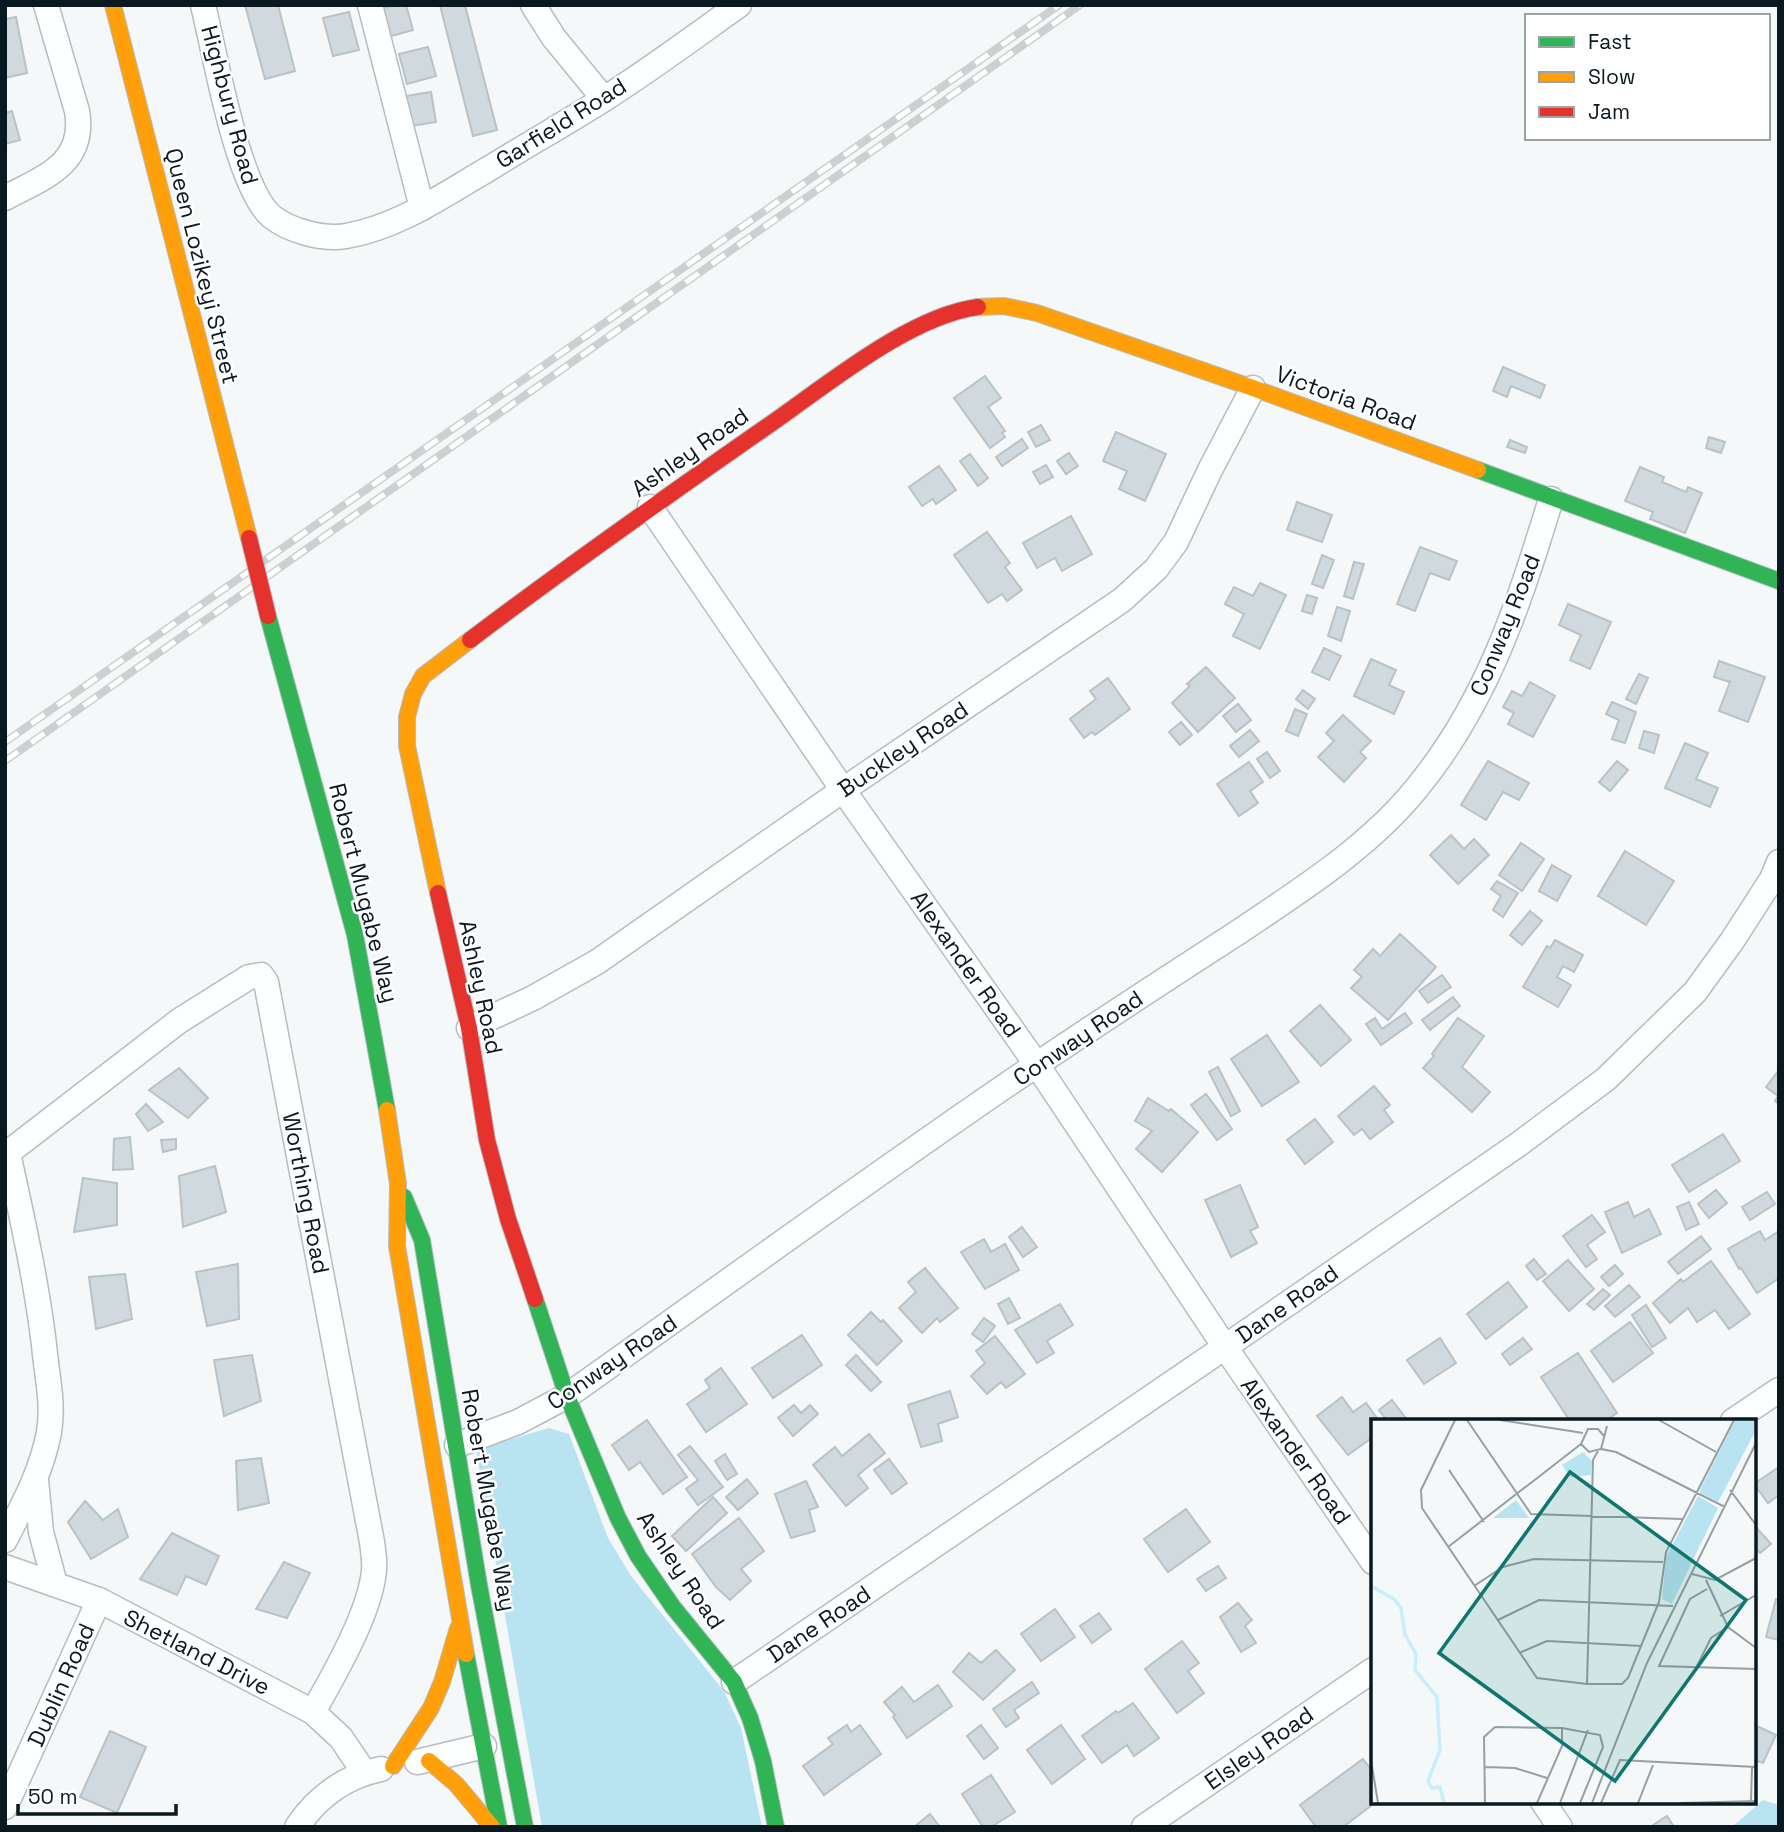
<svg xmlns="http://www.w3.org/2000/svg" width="1784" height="1832" font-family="'Space Grotesk',sans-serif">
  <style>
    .green { fill: #bae3f2 }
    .building { fill: #d0d9dd; stroke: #b9c2c5; stroke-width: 2 }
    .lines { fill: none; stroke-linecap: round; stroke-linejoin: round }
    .street-casing { stroke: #b4bdc0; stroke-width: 27 }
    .fast-casing { stroke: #b4bdc0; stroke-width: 18 }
    .slow-casing { stroke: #b4bdc0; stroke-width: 18 }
    .jam-casing { stroke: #b4bdc0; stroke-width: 18 }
    .street { stroke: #fdfefe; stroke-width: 24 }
    .fast { stroke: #30b455; stroke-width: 16 }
    .slow { stroke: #ff9f0a; stroke-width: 16 }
    .jam { stroke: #e5322d; stroke-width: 16 }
    .rail-casing { stroke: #cecfd0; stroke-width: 8 }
    .rail { stroke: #fff; stroke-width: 5; stroke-dasharray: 16; stroke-linecap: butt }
    .jam-bridge-casing { stroke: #b4bdc0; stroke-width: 18; stroke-linecap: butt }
    .jam-bridge { stroke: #e5322d; stroke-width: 16 }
    .labels { text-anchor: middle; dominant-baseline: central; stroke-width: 5; stroke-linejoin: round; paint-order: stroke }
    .street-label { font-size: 23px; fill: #0a191f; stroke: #fff }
    .inset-river { fill: none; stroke: #c9eefc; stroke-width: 3.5 }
    .inset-road { fill: none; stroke: #969fa2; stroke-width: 2 }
    .view { fill: #0f766e; fill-opacity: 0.15; stroke: #0f766e; stroke-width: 3.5 }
    .inset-edge { fill: none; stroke: #0a191f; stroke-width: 3.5 }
  </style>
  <rect width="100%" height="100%" fill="#f4f8f9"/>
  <g class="green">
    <polygon points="549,1428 569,1434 608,1538 631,1576 724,1691 741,1728 762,1827 542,1827 476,1450"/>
    <polygon points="1763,1800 1779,1805 1779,1827 1732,1827"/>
  </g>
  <g class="building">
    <polygon points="245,5 278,5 295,71 265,79"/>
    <polygon points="394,5 406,5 413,30 388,37 381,9"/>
    <polygon points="440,5 465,5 497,130 473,136"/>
    <polygon points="349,12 359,50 333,56 323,18"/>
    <polygon points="16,17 27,73 5,78 5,19"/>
    <polygon points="428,47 436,76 407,84 399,54"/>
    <polygon points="431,92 436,122 411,126 406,96"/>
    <polygon points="12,111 20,140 5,144 5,113"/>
    <polygon points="1503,367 1545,385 1540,398 1511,386 1507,397 1493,391"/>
    <polygon points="985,376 1001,398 988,407 1005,431 1002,433 1005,437 990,448 954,398"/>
    <polygon points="1041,425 1050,440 1036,447 1028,432"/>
    <polygon points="1116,432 1166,454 1145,501 1119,489 1127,471 1103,461"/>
    <polygon points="1709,437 1725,442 1721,453 1706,448"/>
    <polygon points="1022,439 1028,448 1002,466 996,457"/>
    <polygon points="1510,440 1527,447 1525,453 1507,447"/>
    <polygon points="1069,453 1078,466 1066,474 1057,461"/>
    <polygon points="970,454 988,478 978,486 960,461"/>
    <polygon points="1046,465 1053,477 1040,484 1033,472"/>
    <polygon points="939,466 956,490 936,504 933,499 922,506 909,487"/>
    <polygon points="1640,467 1664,477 1662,482 1686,492 1688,487 1702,493 1685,533 1650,519 1653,512 1625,501"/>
    <polygon points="1297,502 1332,515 1322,542 1287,530"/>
    <polygon points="1071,516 1092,554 1062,571 1055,558 1037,568 1023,543"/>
    <polygon points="987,532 1010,563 1005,567 1022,590 1007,601 1002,594 988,603 954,555"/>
    <polygon points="1420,547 1457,561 1449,580 1430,573 1415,611 1397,604"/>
    <polygon points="1322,555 1334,560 1323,588 1312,584"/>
    <polygon points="1354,562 1364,564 1353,599 1344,596"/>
    <polygon points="1260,583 1286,595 1260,649 1233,636 1244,614 1225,604 1234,587 1253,596"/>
    <polygon points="1307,595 1317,598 1312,614 1302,611"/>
    <polygon points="1568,604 1611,622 1590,669 1570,660 1581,635 1559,625"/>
    <polygon points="1337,607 1350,611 1341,641 1328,636"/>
    <polygon points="1324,648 1341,656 1329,680 1312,672"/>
    <polygon points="1371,659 1396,670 1389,685 1404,692 1394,714 1354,696"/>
    <polygon points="1719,661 1765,677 1748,722 1719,711 1730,682 1714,677"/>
    <polygon points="1206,667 1235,698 1198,732 1172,703 1190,686 1187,684"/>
    <polygon points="1639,674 1648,678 1636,704 1626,699"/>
    <polygon points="1108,678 1130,709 1095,735 1092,732 1084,738 1070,719 1096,699 1090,691"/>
    <polygon points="1530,682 1555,696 1533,737 1508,724 1514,713 1503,707 1512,691 1522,696"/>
    <polygon points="1303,690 1315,699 1308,709 1296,699"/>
    <polygon points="1612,702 1636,712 1625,743 1612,739 1619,720 1606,714"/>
    <polygon points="1238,704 1251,720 1236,732 1223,716"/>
    <polygon points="1295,709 1307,714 1298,736 1286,731"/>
    <polygon points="1343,715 1371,741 1360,752 1366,758 1344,782 1318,757 1334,741 1326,733"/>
    <polygon points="1181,722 1192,735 1180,745 1169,732"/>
    <polygon points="1250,730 1259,741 1239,757 1230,746"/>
    <polygon points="1644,731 1659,735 1654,753 1639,748"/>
    <polygon points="1685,743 1708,753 1696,779 1718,788 1710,807 1665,788"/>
    <polygon points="1267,752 1280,771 1270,778 1257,759"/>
    <polygon points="1488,761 1529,783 1519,800 1503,792 1486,820 1461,805"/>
    <polygon points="1617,761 1628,770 1610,791 1599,782"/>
    <polygon points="1249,762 1263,782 1250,791 1258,803 1239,816 1217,784"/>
    <polygon points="1451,835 1464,849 1474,839 1489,855 1458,884 1430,855"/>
    <polygon points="1521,843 1544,859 1522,891 1499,875"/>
    <polygon points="1625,851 1674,881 1646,925 1598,896"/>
    <polygon points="1552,865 1571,876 1557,901 1539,891"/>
    <polygon points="1497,881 1518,893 1503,917 1493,910 1501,896 1491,889"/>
    <polygon points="1530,911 1542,921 1522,945 1510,935"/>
    <polygon points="1400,934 1436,967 1388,1020 1351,988 1362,977 1354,970 1373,949 1380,956"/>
    <polygon points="1555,940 1583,955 1574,972 1563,966 1557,977 1571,985 1558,1007 1523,987 1547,946 1550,948"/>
    <polygon points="1442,975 1451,987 1428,1003 1419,991"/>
    <polygon points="1453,997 1460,1006 1430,1030 1422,1020"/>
    <polygon points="1320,1005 1351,1040 1321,1066 1290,1031"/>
    <polygon points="1405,1013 1412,1023 1381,1045 1366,1024 1375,1018 1382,1029"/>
    <polygon points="1458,1018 1484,1036 1462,1067 1490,1092 1472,1112 1423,1068 1434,1056 1432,1054"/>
    <polygon points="1267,1035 1299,1082 1262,1106 1231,1059"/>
    <polygon points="1218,1067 1240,1111 1231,1116 1209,1072"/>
    <polygon points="179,1068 208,1098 188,1118 149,1090"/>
    <polygon points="1779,1070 1779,1104 1775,1101 1778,1096 1766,1087"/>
    <polygon points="1374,1086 1390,1105 1384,1110 1393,1122 1370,1139 1362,1129 1354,1135 1338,1116"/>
    <polygon points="1206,1094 1232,1129 1217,1140 1191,1105"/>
    <polygon points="1148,1098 1169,1111 1171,1109 1198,1132 1162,1172 1136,1149 1152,1131 1135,1121"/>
    <polygon points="146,1104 163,1122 148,1131 136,1114"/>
    <polygon points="1315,1119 1333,1142 1305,1164 1287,1140"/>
    <polygon points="1723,1134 1740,1161 1689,1192 1672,1165"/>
    <polygon points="130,1137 133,1169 113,1170 114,1139"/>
    <polygon points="176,1139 176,1149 163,1152 161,1140"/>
    <polygon points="215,1166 226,1212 183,1227 179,1176"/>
    <polygon points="83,1178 117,1183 117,1225 74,1232"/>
    <polygon points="1240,1185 1258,1227 1250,1231 1257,1243 1231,1257 1205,1200"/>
    <polygon points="1716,1190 1727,1203 1709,1218 1698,1204"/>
    <polygon points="1767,1192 1775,1204 1750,1220 1742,1207"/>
    <polygon points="1628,1202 1634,1217 1649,1209 1661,1234 1622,1253 1605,1212"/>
    <polygon points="1689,1202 1699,1224 1686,1230 1677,1207"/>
    <polygon points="1592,1215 1605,1232 1587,1245 1597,1259 1586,1267 1563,1236"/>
    <polygon points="1022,1227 1037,1247 1023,1257 1009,1237"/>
    <polygon points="1760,1231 1765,1240 1779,1231 1779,1278 1757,1293 1741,1268 1739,1269 1728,1249"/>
    <polygon points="1701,1236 1711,1249 1678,1274 1668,1262"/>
    <polygon points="984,1239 991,1252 1005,1244 1019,1270 985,1289 961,1252"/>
    <polygon points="1534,1259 1546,1274 1537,1280 1526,1266"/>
    <polygon points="1568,1260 1594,1289 1569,1311 1543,1281"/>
    <polygon points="1711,1261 1750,1314 1729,1329 1715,1310 1697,1322 1688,1308 1670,1323 1653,1303 1681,1279 1683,1282"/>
    <polygon points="238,1264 239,1319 207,1326 196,1272"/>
    <polygon points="1615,1265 1623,1274 1609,1286 1601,1277"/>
    <polygon points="925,1268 958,1308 940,1322 937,1318 922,1333 899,1308 916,1292 908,1282"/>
    <polygon points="125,1274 132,1319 96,1329 89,1277"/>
    <polygon points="1508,1282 1527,1307 1486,1339 1467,1314"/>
    <polygon points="1629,1285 1640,1297 1615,1317 1605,1306"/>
    <polygon points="1603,1289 1610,1295 1594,1310 1587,1304"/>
    <polygon points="1009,1298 1020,1318 1008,1324 998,1304"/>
    <polygon points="1060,1304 1073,1325 1047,1341 1054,1353 1037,1363 1015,1330"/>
    <polygon points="1646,1305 1666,1338 1652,1347 1632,1315"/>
    <polygon points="871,1312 881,1322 883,1320 902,1341 877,1365 848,1335"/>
    <polygon points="984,1318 995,1326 983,1342 972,1334"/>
    <polygon points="1630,1322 1653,1353 1613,1382 1591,1351"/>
    <polygon points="802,1335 822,1365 773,1398 752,1368"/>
    <polygon points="995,1336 1025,1374 1006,1388 1001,1382 987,1394 971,1376 985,1363 976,1351"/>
    <polygon points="1440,1338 1456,1363 1424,1384 1407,1360"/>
    <polygon points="1523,1338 1532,1349 1510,1365 1502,1354"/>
    <polygon points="1578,1353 1617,1413 1605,1421 1570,1421 1541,1377"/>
    <polygon points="252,1355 261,1401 224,1416 214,1360"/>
    <polygon points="856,1355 881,1382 871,1391 846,1365"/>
    <polygon points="721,1368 747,1404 706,1432 687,1404 710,1388 705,1380"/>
    <polygon points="950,1391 958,1417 938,1424 942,1441 921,1447 908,1405"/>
    <polygon points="1342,1397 1353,1412 1366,1403 1379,1421 1373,1421 1373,1437 1348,1455 1317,1416"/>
    <polygon points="1392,1400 1408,1421 1387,1421 1379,1410"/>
    <polygon points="794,1405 801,1413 810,1405 818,1414 793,1436 778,1418"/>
    <polygon points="647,1420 687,1477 663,1494 640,1462 629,1470 612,1445"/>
    <polygon points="869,1434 885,1453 858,1475 868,1488 846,1506 813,1465 835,1447 842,1456"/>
    <polygon points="690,1446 723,1487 698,1505 686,1489 698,1480 678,1455"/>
    <polygon points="725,1454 737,1474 727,1480 715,1461"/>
    <polygon points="261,1458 269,1503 238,1510 236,1461"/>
    <polygon points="889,1459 907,1483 892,1494 874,1470"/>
    <polygon points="1779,1467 1779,1495 1768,1503 1754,1484"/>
    <polygon points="747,1479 758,1493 738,1510 726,1497"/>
    <polygon points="806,1481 818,1507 809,1510 815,1531 791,1538 775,1494"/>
    <polygon points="713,1497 727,1513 686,1551 672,1536"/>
    <polygon points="85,1501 103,1520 118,1509 128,1537 91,1559 68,1522"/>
    <polygon points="1186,1509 1210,1542 1168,1572 1144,1539"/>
    <polygon points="739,1518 764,1551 741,1569 751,1581 730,1600 716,1587 692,1554"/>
    <polygon points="1754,1525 1771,1544 1760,1553 1754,1546"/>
    <polygon points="172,1533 219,1556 206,1585 186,1576 177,1595 140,1579"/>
    <polygon points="284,1562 310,1573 287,1618 256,1609"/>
    <polygon points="1218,1566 1226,1578 1206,1591 1197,1579"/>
    <polygon points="1776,1599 1779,1600 1779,1640 1766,1637"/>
    <polygon points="1238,1603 1252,1620 1245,1626 1256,1643 1241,1652 1220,1617"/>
    <polygon points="1055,1609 1075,1637 1041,1661 1021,1634"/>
    <polygon points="1099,1613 1111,1629 1092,1643 1080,1626"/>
    <polygon points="1182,1641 1199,1663 1188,1671 1204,1693 1177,1713 1145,1669"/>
    <polygon points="996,1650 1015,1670 983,1700 953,1672 969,1653 981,1663"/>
    <polygon points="1032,1682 1039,1693 1014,1710 1019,1718 1006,1727 993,1709"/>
    <polygon points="938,1685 952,1706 907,1738 893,1717 895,1715 884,1702 902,1687 914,1702"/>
    <polygon points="1133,1703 1159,1738 1134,1756 1127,1745 1102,1763 1082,1736 1116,1711 1118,1713"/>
    <polygon points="847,1725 851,1732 860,1725 881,1754 824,1795 803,1766 833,1744 828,1738"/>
    <polygon points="981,1725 998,1748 984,1759 967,1736"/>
    <polygon points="1061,1725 1085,1759 1052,1784 1027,1750"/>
    <polygon points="1759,1727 1776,1735 1763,1763 1755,1760 1754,1763 1754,1728"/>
    <polygon points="110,1731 146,1747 117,1813 80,1797"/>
    <polygon points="1363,1759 1373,1772 1373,1802 1376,1802 1343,1827 1316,1827 1300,1805"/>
    <polygon points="991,1775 1015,1812 991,1827 983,1827 962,1794"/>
    <polygon points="930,1814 940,1827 914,1827"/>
    <polygon points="1667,1816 1674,1827 1650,1827"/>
  </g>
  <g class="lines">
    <g class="street-casing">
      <g id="street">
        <path d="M203,5C215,53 237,186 271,216C289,231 324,240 346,236C399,227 445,194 490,168C527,145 566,123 604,99C650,70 694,37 739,5"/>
        <polyline points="370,5 422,208"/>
        <polyline points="533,5 554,38 604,99"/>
        <path d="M5,198C44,177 86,164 77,111L46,5"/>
        <polyline points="650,507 843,790 1037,1065 1225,1347 1373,1562"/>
        <polyline points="469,1028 533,998 597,962 843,790 1122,600 1156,569 1176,542 1210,470 1253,388"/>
        <path d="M5,1155L179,1021L249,977L261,975L266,982L372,1542C373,1551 375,1561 374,1570C371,1611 334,1675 313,1712"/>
        <polyline points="1733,1421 1779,1390"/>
        <path d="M457,1445L518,1422L567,1396C724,1285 879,1171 1039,1063C1103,1020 1169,977 1234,935C1298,892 1367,849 1416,789C1487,703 1519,604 1551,499"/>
        <polyline points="36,1480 41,1532 55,1584"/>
        <path d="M5,1540C23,1505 42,1471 49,1432C53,1409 49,1386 46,1363C39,1292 23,1222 8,1153"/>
        <polyline points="5,1567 99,1600 313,1712 341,1738 364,1772"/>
        <polyline points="734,1682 1225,1347 1519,1144 1606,1079 1695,992 1732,941 1772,879 1779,862"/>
        <polyline points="417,1762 484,1746"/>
        <polyline points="1543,1802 1560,1827"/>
        <polyline points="5,1807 99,1600"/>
        <path d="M297,1827C317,1797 346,1776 381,1769"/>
        <polyline points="1144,1827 1373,1670"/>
      </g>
    </g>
    <g class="fast-casing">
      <g id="fast">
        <polyline points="1478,470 1779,581"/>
        <polyline points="268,616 355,935 387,1110"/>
        <polyline points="404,1197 422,1240 479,1585 525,1827"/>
        <polyline points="535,1299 567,1396 618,1518 638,1556 673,1607 734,1682 750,1718 763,1761 776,1827"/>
        <polyline points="466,1654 499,1827"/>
      </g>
    </g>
    <g class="slow-casing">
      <g id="slow">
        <polyline points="113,5 249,538"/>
        <polyline points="978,307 1004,306 1037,313 1253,388 1478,470"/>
        <polyline points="438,893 407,746 407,717 413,694 423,676 470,640"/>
        <polyline points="387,1110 398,1184 397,1246 466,1654"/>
        <polyline points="429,1761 456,1784 492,1827"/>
        <polyline points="393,1766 431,1708 442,1682 458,1628"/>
      </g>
    </g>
    <g class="jam-casing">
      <g id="jam">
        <path d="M470,640C569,565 670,494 772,423C828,384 910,316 978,307"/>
        <polyline points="438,893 469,1028 487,1140 508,1219 535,1299"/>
      </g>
    </g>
    <use href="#street" class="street"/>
    <use href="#fast" class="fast"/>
    <use href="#slow" class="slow"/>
    <use href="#jam" class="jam"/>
    <g class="rail-casing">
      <g id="rail">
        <polyline points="5,742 1059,5"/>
        <polyline points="5,761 1080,5"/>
      </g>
    </g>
    <use href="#rail" class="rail"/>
    <g class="jam-bridge-casing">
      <polyline id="jam-bridge" points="249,538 268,616"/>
    </g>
    <use href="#jam-bridge" class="jam-bridge"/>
  </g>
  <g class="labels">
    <g class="street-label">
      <text transform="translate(230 105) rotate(75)">Highbury Road</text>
      <text transform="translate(561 123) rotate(-32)">Garfield Road</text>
      <text transform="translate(202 266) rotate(76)">Queen Lozikeyi Street</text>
      <text transform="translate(1346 398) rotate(20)">Victoria Road</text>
      <text transform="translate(690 452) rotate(-35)">Ashley Road</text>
      <text transform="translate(1505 625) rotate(-68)">Conway Road</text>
      <text transform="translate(903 749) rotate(-34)">Buckley Road</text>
      <text transform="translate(364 893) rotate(76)">Robert Mugabe Way</text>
      <text transform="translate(966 964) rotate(55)">Alexander Road</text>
      <text transform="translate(481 987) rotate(78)">Ashley Road</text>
      <text transform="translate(1078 1038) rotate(-34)">Conway Road</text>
      <text transform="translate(306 1193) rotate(79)">Worthing Road</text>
      <text transform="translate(1287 1304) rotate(-35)">Dane Road</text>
      <text transform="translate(612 1362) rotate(-34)">Conway Road</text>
      <text transform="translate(1296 1451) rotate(55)">Alexander Road</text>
      <text transform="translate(489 1500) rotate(80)">Robert Mugabe Way</text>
      <text transform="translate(681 1570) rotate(56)">Ashley Road</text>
      <text transform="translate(819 1624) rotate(-34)">Dane Road</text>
      <text transform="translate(197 1652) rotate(27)">Shetland Drive</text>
      <text transform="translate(61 1685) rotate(-66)">Dublin Road</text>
      <text transform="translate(1259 1748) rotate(-35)">Elsley Road</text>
    </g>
  </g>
  <g transform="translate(1371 1419)">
    <rect width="385" height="385" fill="#f4f8f9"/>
    <path d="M364,1H385V11L347,83L328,73ZM212,33L221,42L220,56L199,58L191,46ZM327,77L347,89L301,185L291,180L295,138ZM145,81L158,99H122Z" fill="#bae3f2"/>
    <path class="inset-river" d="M0,167L23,180L30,189L34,216L45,235L44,251L66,278L69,331L57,362L61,369L69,368L73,384"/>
    <path class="inset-road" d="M84,1L50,71L51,89L166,259L216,265H251L257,259L288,183L295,133L363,1M96,1L160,95L311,100M129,1L212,14M288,1L345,33M233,17L227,10H217L210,25L218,33L230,30L236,7M230,30L245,33L354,88M78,51L113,103M359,71L385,106M77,128L210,25M321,155L344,161L385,139M335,161L357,208L385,229M103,167L132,148L163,140L292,143M336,170L319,180L288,247L385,250M349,197L385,176M127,201L168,181L302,187M148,234L176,222L271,227M326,247L340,219L357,208M216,265L222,41L227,32M0,341L7,384M114,348L144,349L176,359M380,382L381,348M114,384L113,318L124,308L191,309L229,316L232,328L209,384M166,384L191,327V309M189,384L217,311M221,384L276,244L385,24M230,384L249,341L385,348M267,384L282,346M309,384L385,382"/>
    <path class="view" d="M199,53L375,181L244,362L68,234Z"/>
    <rect width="385" height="385" class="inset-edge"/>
  </g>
  <rect width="1784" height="1832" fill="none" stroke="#0a191f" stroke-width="14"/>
  <rect x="1525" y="14" width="245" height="126" fill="#ffffff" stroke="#9da3a5" stroke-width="2"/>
  <rect x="1539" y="37" width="35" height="10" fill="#30b455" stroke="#9da3a5" stroke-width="2"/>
  <text x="1588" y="49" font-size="21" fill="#0a191f">Fast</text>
  <rect x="1539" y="72" width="35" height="10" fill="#ff9f0a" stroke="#9da3a5" stroke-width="2"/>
  <text x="1588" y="84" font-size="21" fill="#0a191f">Slow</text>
  <rect x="1539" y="107" width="35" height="10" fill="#e5322d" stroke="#9da3a5" stroke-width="2"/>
  <text x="1588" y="119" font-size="21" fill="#0a191f">Jam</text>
  <path d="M18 1804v10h158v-10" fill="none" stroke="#0a191f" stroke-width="3.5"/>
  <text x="28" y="1804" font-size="21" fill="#0a191f" stroke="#ffffff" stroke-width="5" paint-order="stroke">50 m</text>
</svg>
